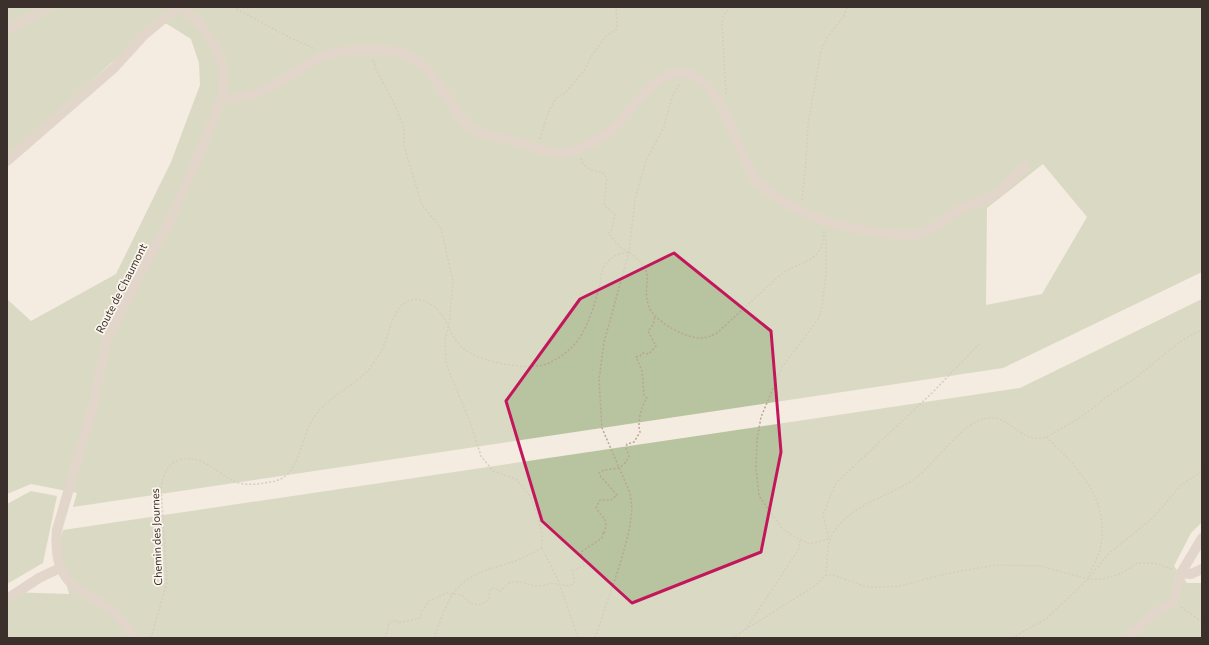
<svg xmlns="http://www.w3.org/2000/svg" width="1209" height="645" font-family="Commissioner,sans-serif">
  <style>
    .green { fill: #b8c4a0; fill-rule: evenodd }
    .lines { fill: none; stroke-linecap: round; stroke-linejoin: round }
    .path { stroke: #b9a596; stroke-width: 1.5; stroke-dasharray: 2 2; stroke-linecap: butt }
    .minor { stroke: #cdbbac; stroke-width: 10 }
    .marked { fill: none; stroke: #c2185b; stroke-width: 3; stroke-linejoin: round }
    .labels { text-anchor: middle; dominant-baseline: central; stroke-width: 3.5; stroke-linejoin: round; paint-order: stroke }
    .street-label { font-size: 11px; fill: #3b302b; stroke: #fbf5ee }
  </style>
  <rect width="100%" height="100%" fill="#f4ebe1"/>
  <g class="green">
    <path d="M7,7H1202V272L1003,368L73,507L77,493L31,484L7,494V299L31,321L116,274L171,162L200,85L199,63L191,39L159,19L7,159ZM1043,164L1087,217L1042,294L986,305L987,208Z"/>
    <polygon points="1202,299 1202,522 1191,533 1174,566 1187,583 1202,583 1202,638 7,638 7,592 69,594 58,551 63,530 1020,388"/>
    <polygon points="31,491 57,496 43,563 7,584 7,504"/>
  </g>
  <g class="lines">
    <g class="path">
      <polyline points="233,7 289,37 315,49"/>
      <polyline points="373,60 377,71 396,107 404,129 404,146 422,205 441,228 453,282 449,325 445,339 446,364 470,422 481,456 493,471 516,479 530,496 538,515 542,534 542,548 558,580 578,638"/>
      <polyline points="726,94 722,24 723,17 730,7"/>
      <polyline points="540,139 548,113 555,99 565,93 584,71 591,57 605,37 617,29 616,7"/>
      <path d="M581,158C583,167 592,172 602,172L607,178L604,205L615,214L612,230L608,233L621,248L629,252"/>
      <polyline points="802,200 806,161 808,124 821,51 827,38 844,16 847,7"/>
      <polyline points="825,235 826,242 826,273 822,307 819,318 782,367 761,417 757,440 756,469 759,496 782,528 790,534 809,544 829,539 823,515 835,484 932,393 979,344"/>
      <path d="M1046,437C1078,467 1109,498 1101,546C1099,556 1092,567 1088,577"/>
      <path d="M1172,569L1155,563H1138L1120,574L1103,579H1088L1040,566L996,565L945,574L900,586L881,587H867L833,575H826C828,554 825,540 840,524C860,501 893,495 917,477C936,462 963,421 988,418C1009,414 1025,448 1048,436C1060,429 1074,422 1085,414C1093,409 1100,401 1108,396C1116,390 1124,386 1131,381C1155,364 1175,341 1202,330"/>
      <polyline points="1181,607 1202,622"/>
      <polyline points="745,630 799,549 800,540"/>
      <path d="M151,638L167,582L161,489C162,478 166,466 177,461C200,451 217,474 236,482C247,486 260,484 270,482C281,481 290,474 294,465C302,449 306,428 316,414C331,395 356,385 371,367C377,358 383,350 386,340C390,328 393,315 401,306C406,301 414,298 420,300C449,308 445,332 462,347C478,362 531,373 551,362C564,355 576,346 583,332C591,317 596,300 600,283C601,278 601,271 604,267C610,257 618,253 629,252C660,275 640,281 649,307C654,321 685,338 700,338C706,338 711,336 717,333L779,276C799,260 824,264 824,231"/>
      <path d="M385,638L389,623L396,620L398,623L420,618L422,611L429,601L446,593L462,595L470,603L478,605L486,602L489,599L490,589L493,588L501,591C516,569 530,594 550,583L569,586L574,583L573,570L584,566L581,552L602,538L603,532L604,533C609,519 603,519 596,508L600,500H611L617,495L601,477L599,473C608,465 621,475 629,456L626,448L627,444L634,442L640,432C637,424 641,405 647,398L644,395L642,371L636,357L640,356L642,353L649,354L656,346L648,331L653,325L655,316"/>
      <path d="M434,638C440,622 445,605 455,591C469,573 491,569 512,562C522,559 532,553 542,548"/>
      <polyline points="595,638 620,564 629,532 632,509 630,493 602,428 599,380 604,342 629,252 635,199 646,161 664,127 672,97 680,83"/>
      <polyline points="732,638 816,585 826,575"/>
      <polyline points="1012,638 1046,619 1088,579 1109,553 1152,519 1180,486 1202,471"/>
    </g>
    <g class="minor">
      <polyline points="7,30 49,7"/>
      <path d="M222,97C258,104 287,74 317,59C333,51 353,50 370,50C420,49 428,69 454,107C457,112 461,119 465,123C468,126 473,130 476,131C490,137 507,139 522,143C535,147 547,154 561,153C579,152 606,137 618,124C635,106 661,61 692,75C720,88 729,125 741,150C745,161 751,171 755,181C793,213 828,225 876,232C890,234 905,237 919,234C934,230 947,217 960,209C969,203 981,203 991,197C1004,190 1014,176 1025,167"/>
      <polyline points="7,161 114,68 144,35 178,7"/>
      <polyline points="1181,573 1191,574 1202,569"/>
      <polyline points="7,599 39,578 60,568"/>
      <path d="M135,638C127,627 120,616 109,608C101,602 90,597 82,592C58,577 55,556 57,530L93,406L107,339L146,263L167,227L201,151L222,97L224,70L216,47L200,24L182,7"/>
      <polyline points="1126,638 1153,614 1173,602 1181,573 1202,538"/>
    </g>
  </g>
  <path d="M0 0H1209V645H0ZM674,253L771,331L781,452L761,552L632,603L542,521L506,401L580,299Z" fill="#f4ebe1" fill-opacity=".55" fill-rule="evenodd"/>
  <path class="marked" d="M674,253L771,331L781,452L761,552L632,603L542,521L506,401L580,299Z"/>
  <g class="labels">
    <g class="street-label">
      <text transform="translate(121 288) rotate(-63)">Route de Chaumont</text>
      <text transform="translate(156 537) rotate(-92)">Chemin des Journes</text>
    </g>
  </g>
  <rect width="1209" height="645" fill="none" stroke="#3b302b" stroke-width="16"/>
</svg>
